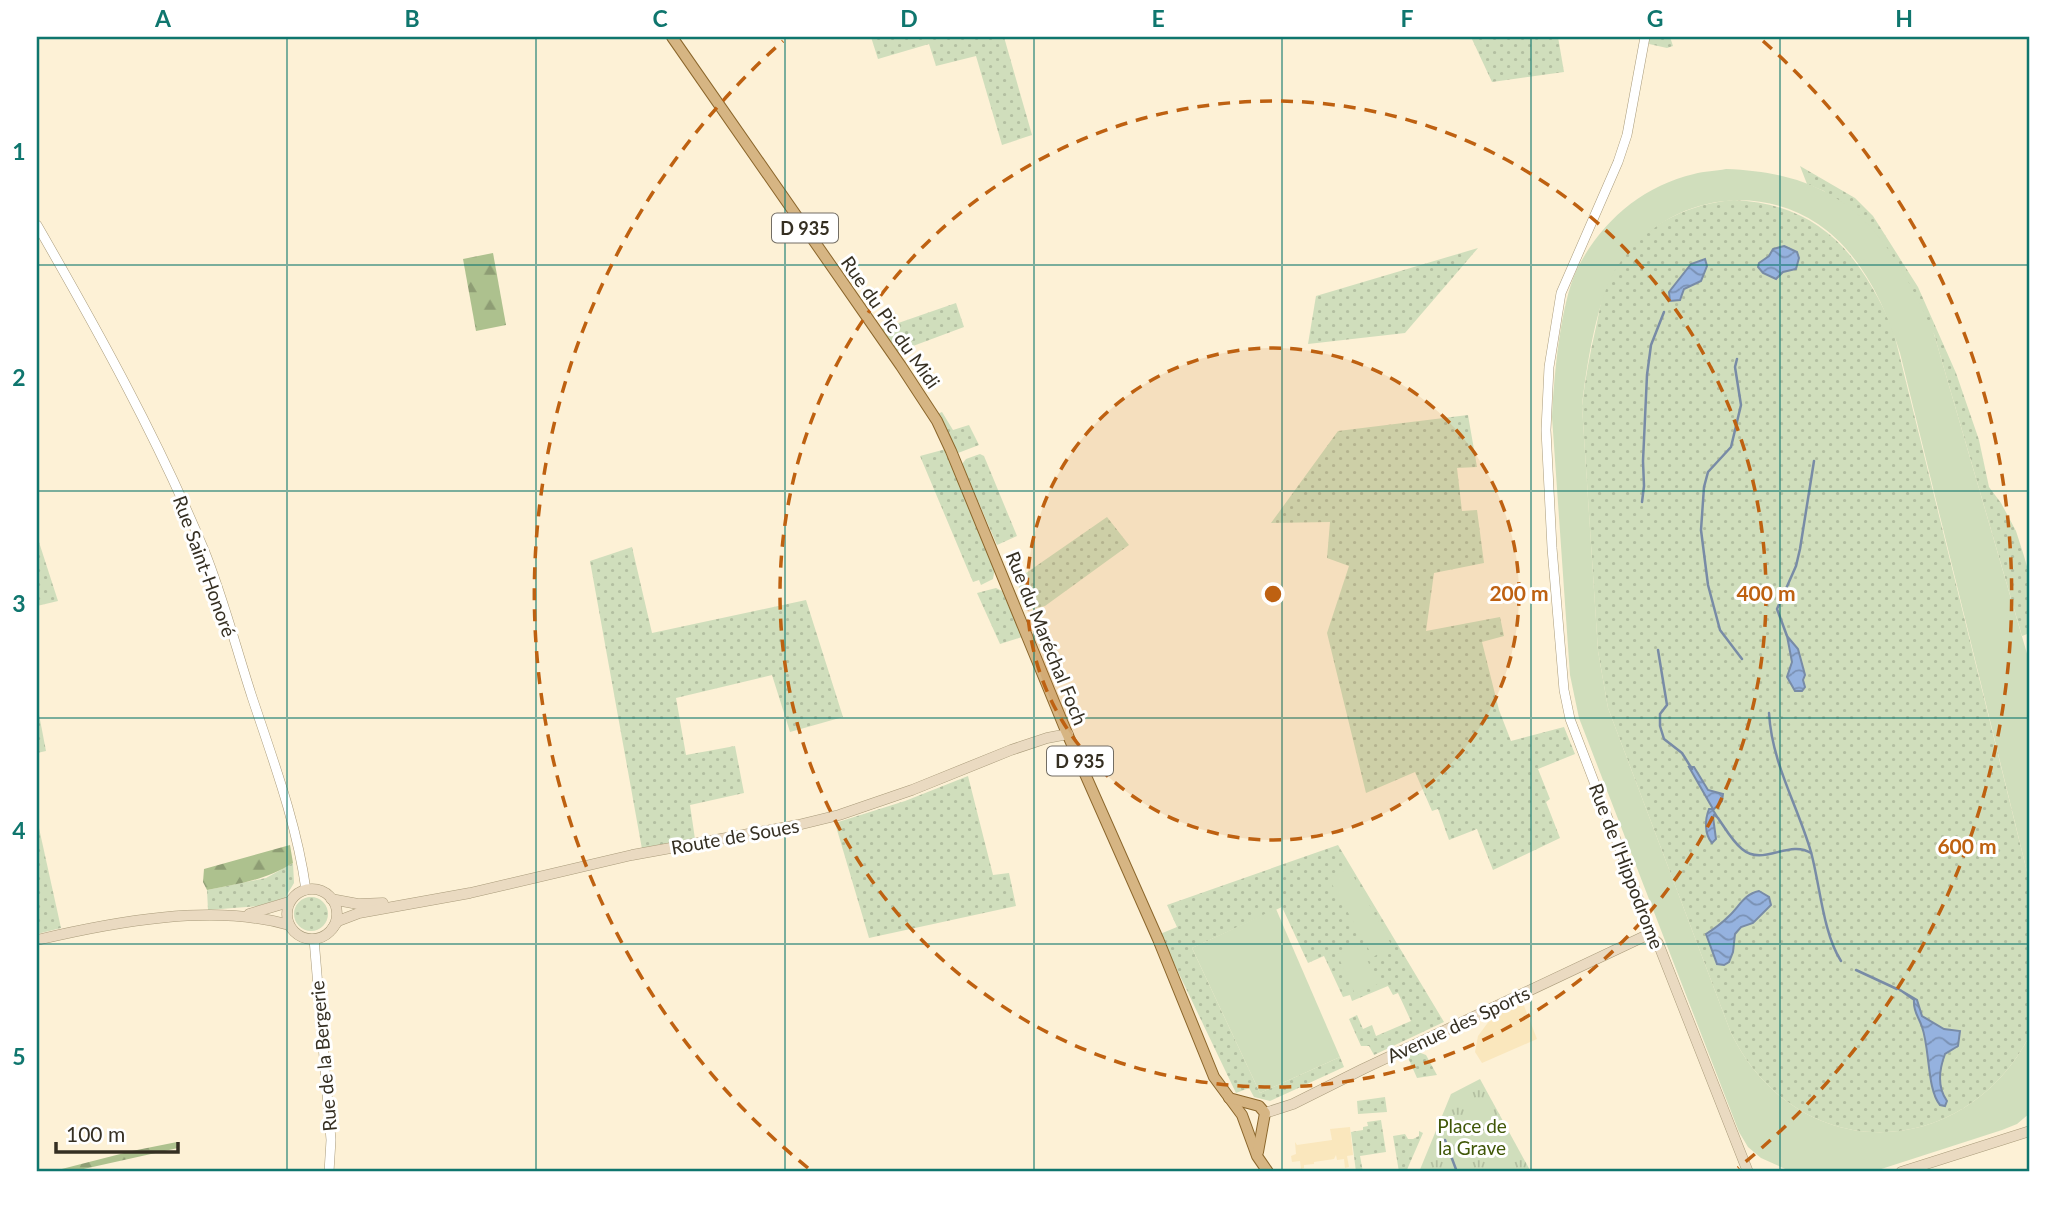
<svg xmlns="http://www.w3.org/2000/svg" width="2067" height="1209" font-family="Lato,sans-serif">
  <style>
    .built { fill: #fae7bd }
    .grass { fill: url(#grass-dots) }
    .forest { fill: url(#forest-firs) }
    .park { fill: url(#park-tufts) }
    .garden { fill: #d0debc }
    .water { fill: url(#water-waves); stroke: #788ba6; stroke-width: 2 }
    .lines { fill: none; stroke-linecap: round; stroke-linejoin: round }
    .stream { stroke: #788ba6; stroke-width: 2.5 }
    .tertiary-casing { stroke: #a99b7b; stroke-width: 10 }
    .secondary-casing { stroke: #a99b7b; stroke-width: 11 }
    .primary-casing { stroke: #8b662b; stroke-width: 12 }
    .tertiary { stroke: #fff; stroke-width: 9 }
    .secondary { stroke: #eadac1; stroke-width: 10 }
    .primary { stroke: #d6b583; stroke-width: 10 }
    .grid { fill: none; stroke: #0f766e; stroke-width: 2; stroke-opacity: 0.55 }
    .ring { fill: none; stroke: #be6111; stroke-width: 3.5; stroke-dasharray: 12 9 }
    .labels { text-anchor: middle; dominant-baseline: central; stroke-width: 6; stroke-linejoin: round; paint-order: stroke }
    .shield { fill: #fff; stroke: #726d64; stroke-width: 2 }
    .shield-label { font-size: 18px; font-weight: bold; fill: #352f22 }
    .street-label { font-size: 19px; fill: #352f22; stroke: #fff }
    .park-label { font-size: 19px; fill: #405708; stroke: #fff }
    .centre { fill: #be6111; stroke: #fff; stroke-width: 3.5 }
    .ring-label { font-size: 21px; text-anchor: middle; font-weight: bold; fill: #be6111; stroke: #fff; stroke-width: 6; stroke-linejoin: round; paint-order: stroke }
    .neatline { fill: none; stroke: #0f766e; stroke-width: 2.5 }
    .grid-label { font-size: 23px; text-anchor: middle; font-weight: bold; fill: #0f766e }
  </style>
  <defs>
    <pattern id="grass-dots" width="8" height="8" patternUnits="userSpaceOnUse" patternTransform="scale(1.75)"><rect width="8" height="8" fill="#d0debc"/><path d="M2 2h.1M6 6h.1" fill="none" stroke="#b3bfa1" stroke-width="1.8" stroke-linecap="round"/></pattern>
    <pattern id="forest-firs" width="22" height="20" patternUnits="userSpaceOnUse" patternTransform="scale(1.75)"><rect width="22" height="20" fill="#adc18e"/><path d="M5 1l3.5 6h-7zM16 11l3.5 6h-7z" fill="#8e9d74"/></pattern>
    <pattern id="park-tufts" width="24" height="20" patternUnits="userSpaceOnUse" patternTransform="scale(1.75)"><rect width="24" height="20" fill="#d0debc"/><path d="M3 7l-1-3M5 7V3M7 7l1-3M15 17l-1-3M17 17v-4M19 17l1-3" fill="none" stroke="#b3bfa1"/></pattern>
    <pattern id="water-waves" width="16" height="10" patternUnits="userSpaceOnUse" patternTransform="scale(1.75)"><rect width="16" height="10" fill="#95b2df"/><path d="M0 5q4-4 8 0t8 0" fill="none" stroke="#7a91b4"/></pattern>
  </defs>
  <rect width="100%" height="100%" fill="#fdf1d6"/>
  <g class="built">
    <polygon points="1521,998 1537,1039 1482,1063 1475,1052 1478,1036 1495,1013"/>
    <polygon points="1350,1127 1353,1155 1347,1156 1349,1167 1345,1168 1344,1159 1337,1160 1336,1155 1334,1159 1314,1162 1314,1164 1304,1165 1304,1168 1301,1169 1300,1161 1292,1162 1291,1156 1296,1154 1295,1142 1297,1145 1332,1140 1330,1129"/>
  </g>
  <g class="grass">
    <polygon points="871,37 1004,37 1032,135 1002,145 976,56 936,66 929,44 878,59"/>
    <polygon points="1471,37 1558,37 1564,72 1492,82"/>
    <polygon points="1647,37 1670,37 1673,46 1667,48 1649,44"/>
    <polygon points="1800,166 1855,198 1873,216 1918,287 1956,373 1979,440 1989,487 2001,503 2016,531 2024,556 2030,577 2030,633 2022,636 1934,334 1824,191 1807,184"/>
    <path d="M1734,200C1820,204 1860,254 1893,329L2030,884V1035C1963,1164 1796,1166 1731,1033L1608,708L1598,651L1582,406C1585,379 1590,353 1596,327C1599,315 1600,302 1605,290C1624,236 1679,204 1734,200Z"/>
    <polygon points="1478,248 1405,333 1308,344 1316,296"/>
    <polygon points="956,303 964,327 897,352 881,329"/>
    <polygon points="942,412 953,430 969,425 979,445 958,453 937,414"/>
    <polygon points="1468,415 1477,467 1457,468 1462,511 1477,510 1484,563 1434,573 1426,631 1500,617 1504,636 1482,642 1499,710 1511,741 1564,727 1575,754 1538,769 1550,799 1546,802 1560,838 1493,870 1477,829 1449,840 1438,809 1432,811 1415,772 1366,793 1327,633 1349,566 1327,558 1330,522 1271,523 1338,431"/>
    <polygon points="946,449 995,568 993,579 981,585 979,580 973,582 920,456"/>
    <polygon points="980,454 984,456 1017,536 997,545 962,464 966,459"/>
    <polygon points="1107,517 1129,545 1045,606 1028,610 1016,580"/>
    <polygon points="37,536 58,601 37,606"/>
    <polygon points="632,547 652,633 806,600 843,717 790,732 772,675 676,698 686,755 735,746 744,793 690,805 695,839 642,849 590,561"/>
    <polygon points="996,588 1002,591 1022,637 1000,644 977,593"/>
    <polygon points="37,704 46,751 37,753"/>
    <polygon points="968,776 993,875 1009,873 1016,906 869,938 835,823 905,801"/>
    <polygon points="37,819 61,928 37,934"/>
    <polygon points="1338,845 1444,1022 1374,1055 1369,1046 1361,1046 1349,1019 1357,1015 1363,1029 1372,1025 1376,1036 1411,1021 1398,993 1393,995 1388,986 1352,1001 1350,995 1343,997 1324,956 1308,963 1282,907 1192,948 1260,1093 1340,1057 1344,1067 1270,1101 1254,1097 1249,1088 1236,1093 1160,934 1177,927 1167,905"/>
    <polygon points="293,863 294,883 285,898 259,906 208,910 207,890 266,878"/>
    <circle cx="311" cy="914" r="17"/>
    <polygon points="1413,1050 1426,1055 1437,1075 1417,1078 1406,1053"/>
    <polygon points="1385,1097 1387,1112 1358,1114 1357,1101"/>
    <polygon points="1381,1120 1386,1152 1360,1156 1363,1172 1356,1172 1351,1132 1363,1130 1363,1127 1368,1126 1367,1122"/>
    <polygon points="1419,1131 1423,1133 1406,1172 1399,1172 1393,1136 1405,1134 1408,1139 1413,1139 1419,1136"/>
  </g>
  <g class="forest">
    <polygon points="493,253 506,325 476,331 463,259"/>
    <path d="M290,845L293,863C266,880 238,884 207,890L203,882L204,869Z"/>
    <polygon points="177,1142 178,1148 70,1172 50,1172 132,1151"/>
  </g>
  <polygon class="park" points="1480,1079 1531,1172 1419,1172 1451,1094"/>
  <g class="garden">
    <path d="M1726,169C1846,173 1888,232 1934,334L2030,664V884L1900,353C1885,305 1861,253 1818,224C1750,179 1661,200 1617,267C1597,297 1586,369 1582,406L1598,651L1608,708L1731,1033C1796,1166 1963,1164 2030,1035V1113L2017,1124L2002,1130L1872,1172H1792L1761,1158L1748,1147L1739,1132L1579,718L1570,675L1552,417C1554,377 1560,305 1577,269C1601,222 1642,186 1694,174C1704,171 1716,171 1726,169Z"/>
    <polygon points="1349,868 1392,946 1373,957 1329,879"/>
    <polygon points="1276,909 1340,1057 1260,1093 1192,948"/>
    <polygon points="1360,944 1378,984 1355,994 1337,954"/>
  </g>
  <g class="water">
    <polygon points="1784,246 1797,252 1799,258 1796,269 1783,272 1776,279 1763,273 1758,267 1759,263 1769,256 1773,249"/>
    <polygon points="1705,259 1707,266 1701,281 1684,289 1680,300 1670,301 1669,292 1691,264"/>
    <polygon points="1787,636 1798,649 1805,675 1803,680 1805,687 1802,691 1795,691 1787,677 1792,662"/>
    <path d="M1689,767H1694L1708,790L1723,794L1722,801L1713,810L1718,818L1714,815L1713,817L1716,839L1712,843C1704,834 1705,819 1709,809H1713Z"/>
    <path d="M1759,891L1769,897L1771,905L1753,923L1741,927L1735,934L1733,952L1729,962L1724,965L1717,964L1706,934C1714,929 1722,923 1729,916C1739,907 1744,894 1759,891Z"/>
    <path d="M1897,988L1917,1000L1922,1016L1944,1029L1960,1031L1958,1046L1945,1054C1939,1070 1937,1087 1947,1101L1945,1106L1940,1105C1927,1090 1930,1049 1922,1027C1919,1017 1913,1012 1914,1000Z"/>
  </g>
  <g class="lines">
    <g class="stream">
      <polyline points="1737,359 1735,367 1741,405 1731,447 1708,472 1704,487 1701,530 1708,585 1720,630 1742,659"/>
      <polyline points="1642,502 1644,486 1643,461 1647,375 1651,345 1664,312"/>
      <polyline points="1787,636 1777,609 1796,566 1800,549 1814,461"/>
      <polyline points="1658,650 1667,705 1660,714 1660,726 1664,739 1682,753 1692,769"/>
      <path d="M1769,713C1772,764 1797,804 1811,852C1820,885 1823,933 1841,961"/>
      <path d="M1718,818C1725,828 1732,841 1742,849C1763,867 1789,839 1811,853"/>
      <polyline points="1856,970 1897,989"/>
      <polyline points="1445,1140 1457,1172"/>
    </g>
    <g class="tertiary-casing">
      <g id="tertiary">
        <polyline points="1645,37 1627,135 1618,162 1561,293 1549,367 1546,430 1552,548 1564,690 1570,719 1651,931 1650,936"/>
        <path d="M37,225C98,331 157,437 204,550C223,597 236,648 252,697C273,760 297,824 306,890"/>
        <polyline points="314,939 331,1140 329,1172"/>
      </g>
    </g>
    <g class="secondary-casing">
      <g id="secondary">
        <circle cx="312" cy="914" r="25"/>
        <polyline points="331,899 358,904 383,903"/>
        <polyline points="249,914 289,902"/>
        <polyline points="332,929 338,921 359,913 470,893 632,855 798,825 839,815 912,790 1011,750 1047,738 1068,734"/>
        <path d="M37,940C113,922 213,903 289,925"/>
        <polyline points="1265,1113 1293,1104 1363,1069 1645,936 1650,936 1658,943 1748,1172"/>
        <polyline points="1901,1172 2030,1131"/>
      </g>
    </g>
    <g class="primary-casing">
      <g id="primary">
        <polyline points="672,37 901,366 937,421 951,451 1066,731 1158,939 1214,1077 1242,1115 1257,1156 1268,1172"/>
        <polyline points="1229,1098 1259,1106 1265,1113 1258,1152"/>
      </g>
    </g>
    <use href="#tertiary" class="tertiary"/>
    <use href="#secondary" class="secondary"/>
    <use href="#primary" class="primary"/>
  </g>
  <path class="grid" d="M287,37V1172M536,37V1172M785,37V1172M1034,37V1172M1282,37V1172M1531,37V1172M1780,37V1172M37,265H2030M37,491H2030M37,718H2030M37,944H2030"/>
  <circle cx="1273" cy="594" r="246" fill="#be6111" fill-opacity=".12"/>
  <g class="ring">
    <circle cx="1273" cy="594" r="246"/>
    <circle cx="1273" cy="594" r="493"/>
    <path d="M808 1168A739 739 0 0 1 783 41M1763 41A739 739 0 0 1 1738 1168"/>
  </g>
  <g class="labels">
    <g class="shield">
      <rect x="772" y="213.5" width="66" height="29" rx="5"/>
      <rect x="1047" y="746.5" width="66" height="29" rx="5"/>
    </g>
    <g class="shield-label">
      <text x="805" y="228">D 935</text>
      <text x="1080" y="761">D 935</text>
    </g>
    <g class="street-label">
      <text transform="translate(891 322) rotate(55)">Rue du Pic du Midi</text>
      <text transform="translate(205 566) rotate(70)">Rue Saint-Honoré</text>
      <text transform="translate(1047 638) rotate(68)">Rue du Maréchal Foch</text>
      <text transform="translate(735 836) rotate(-10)">Route de Soues</text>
      <text transform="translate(1627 866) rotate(69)">Rue de l'Hippodrome</text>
      <text transform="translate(1458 1024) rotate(-25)">Avenue des Sports</text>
      <text transform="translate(323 1056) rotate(-95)">Rue de la Bergerie</text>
    </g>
    <g class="park-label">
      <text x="1472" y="1125">Place de<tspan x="1472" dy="22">la Grave</tspan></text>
    </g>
  </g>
  <circle cx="1273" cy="594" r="10" class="centre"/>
  <g class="ring-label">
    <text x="1519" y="601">200 m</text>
    <text x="1766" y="601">400 m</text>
    <text x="1967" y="854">600 m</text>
  </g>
  <rect width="2067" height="1209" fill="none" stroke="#ffffff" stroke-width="77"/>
  <path d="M56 1142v10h122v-10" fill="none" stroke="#352f22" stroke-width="3.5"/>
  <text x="66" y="1142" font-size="21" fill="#352f22" stroke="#ffffff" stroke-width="5" paint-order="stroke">100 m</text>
  <rect x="38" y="38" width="1990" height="1132" class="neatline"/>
  <g class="grid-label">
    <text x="163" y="27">A</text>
    <text x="412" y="27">B</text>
    <text x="660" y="27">C</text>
    <text x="909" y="27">D</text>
    <text x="1158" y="27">E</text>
    <text x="1407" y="27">F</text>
    <text x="1655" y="27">G</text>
    <text x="1904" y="27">H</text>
    <text x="19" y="160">1</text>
    <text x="19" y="386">2</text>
    <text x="19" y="612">3</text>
    <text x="19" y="839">4</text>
    <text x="19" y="1065">5</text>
  </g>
</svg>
